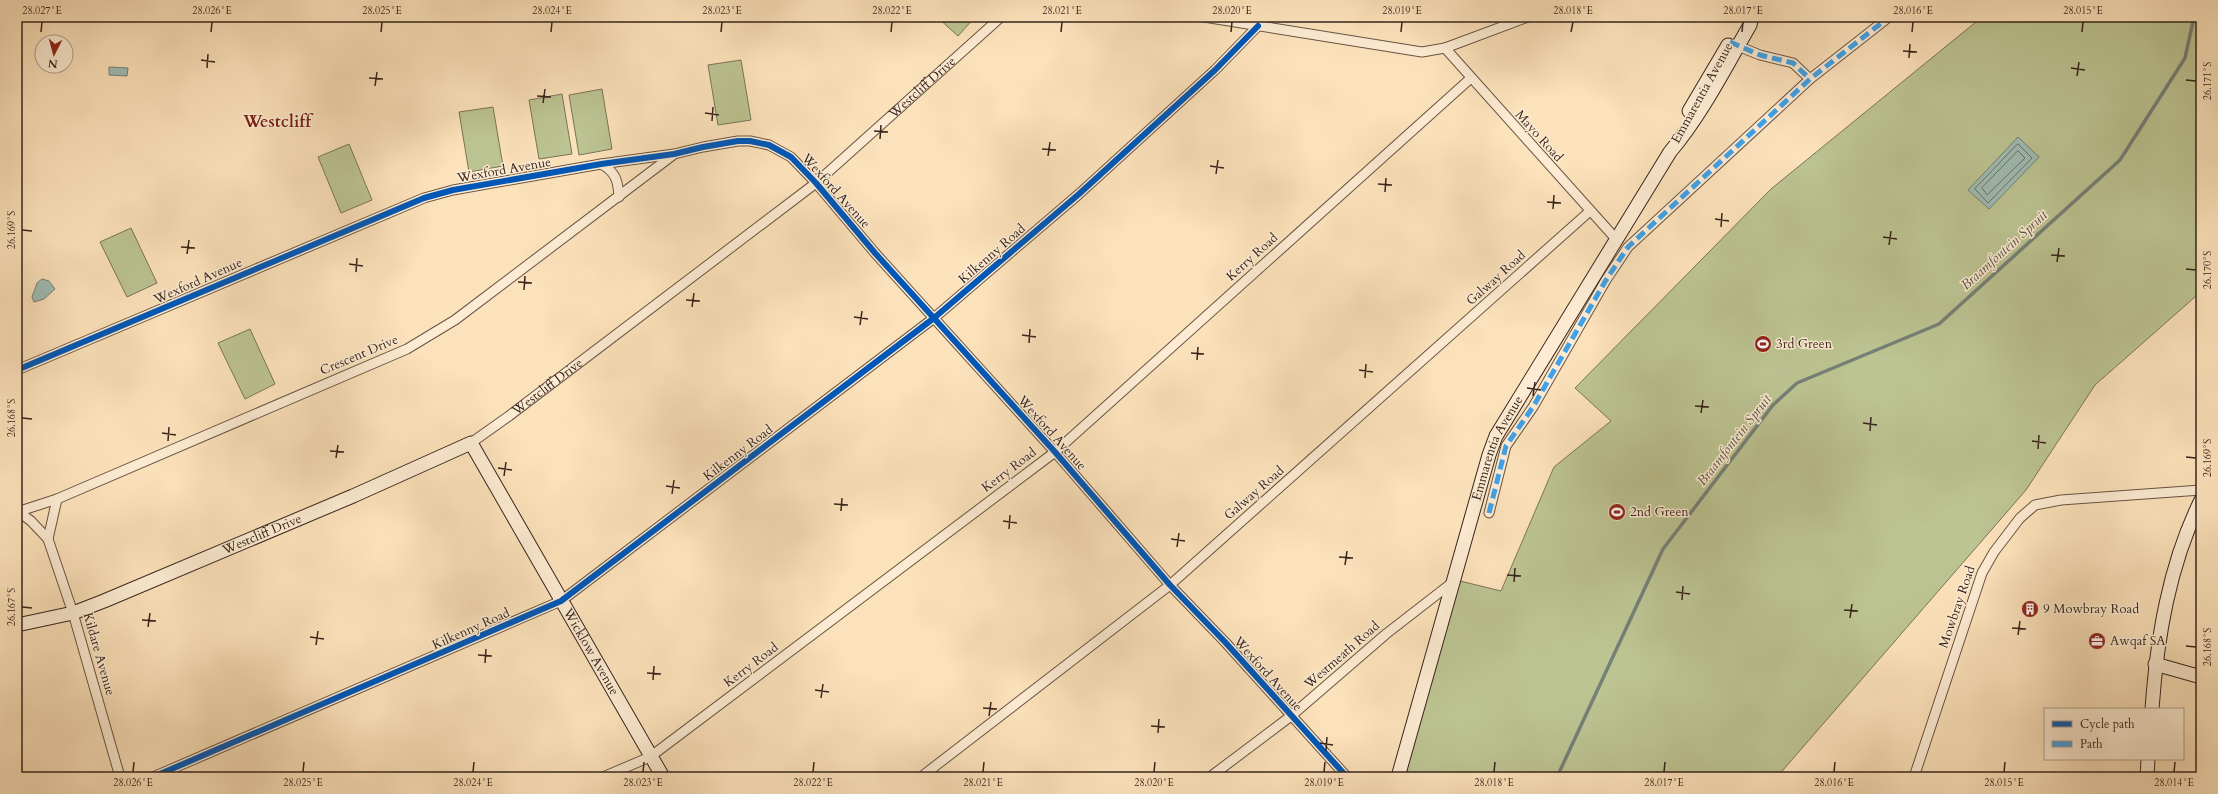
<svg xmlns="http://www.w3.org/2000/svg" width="2218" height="794" font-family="Cardo,serif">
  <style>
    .green { fill: #bcc492; stroke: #7a7457 }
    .water { fill: #9fbdb4; stroke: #758077 }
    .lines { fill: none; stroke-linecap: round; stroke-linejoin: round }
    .shore { stroke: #6b7068; stroke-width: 1 }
    .stream { stroke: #758077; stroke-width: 3.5 }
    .street-casing { stroke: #685444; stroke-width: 11 }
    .secondary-casing { stroke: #37241c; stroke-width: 15 }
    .street { stroke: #fdecd3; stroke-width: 9 }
    .secondary { stroke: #fdecd3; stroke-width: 13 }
    .quiet { stroke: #3fa2ea; stroke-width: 5; stroke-dasharray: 10 5; stroke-linecap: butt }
    .cycleway-casing { stroke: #fdecd3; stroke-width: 8 }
    .cycleway { stroke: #0057b8; stroke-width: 6 }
    .ticks { fill: none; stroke: #37241c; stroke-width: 1.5 }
    .labels { text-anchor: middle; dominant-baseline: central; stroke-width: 3; stroke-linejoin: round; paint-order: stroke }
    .street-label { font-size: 13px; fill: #37241c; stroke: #fdecd3 }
    .poi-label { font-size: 13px; fill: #37241c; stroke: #fdecd3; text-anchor: start }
    .water-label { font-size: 14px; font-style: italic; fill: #56524a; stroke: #fdecd3 }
    .district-label { font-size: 17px; font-weight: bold; fill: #7a1f14; stroke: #fdecd3 }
    .neatline { fill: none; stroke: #37241c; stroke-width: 1.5 }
    .ticks-label { font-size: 10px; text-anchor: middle; fill: #37241c }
  </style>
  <rect width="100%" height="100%" fill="#fce2bb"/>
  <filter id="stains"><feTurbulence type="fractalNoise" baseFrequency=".005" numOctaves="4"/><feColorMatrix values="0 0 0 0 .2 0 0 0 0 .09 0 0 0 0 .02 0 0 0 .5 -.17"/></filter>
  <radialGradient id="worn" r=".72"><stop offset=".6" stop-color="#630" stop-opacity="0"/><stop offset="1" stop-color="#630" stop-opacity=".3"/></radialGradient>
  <g class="green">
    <polygon points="937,17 975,17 958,36"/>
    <polygon points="1982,17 2201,17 2201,290 2195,297 2095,385 2026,490 1777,777 1400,777 1460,581 1501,591 1554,467 1611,421 1575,388 1771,189"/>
    <polygon points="741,60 751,120 718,125 708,65"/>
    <polygon points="602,89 612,149 579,155 569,95"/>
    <polygon points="562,94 572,154 539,159 529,100"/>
    <polygon points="493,107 503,166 469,172 459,112"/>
    <polygon points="349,144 372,200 341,213 318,157"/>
    <polygon points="131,228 157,283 127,297 100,242"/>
    <polygon points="250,329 275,384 245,399 218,343"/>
  </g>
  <g class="water">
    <polygon points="109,67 128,68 127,76 109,75"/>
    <polygon points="2018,137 2039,157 1989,209 1968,190"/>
    <polygon points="42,279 49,281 55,289 44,299 34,302 32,297 37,283"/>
  </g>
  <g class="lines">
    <g class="shore">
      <polygon points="2018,144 2032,158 1988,203 1975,189"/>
      <polygon points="2018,151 2025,158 1987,195 1982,188"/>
    </g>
    <polyline class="stream" points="1557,777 1663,549 1773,405 1797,383 1939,324 2120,160 2185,58 2194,17"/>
    <g class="street-casing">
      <g id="street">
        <polyline points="1204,17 1422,52 1445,48 1528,17"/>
        <polyline points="1733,44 1760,55 1793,63 1810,79"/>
        <polyline points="1445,48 1616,239"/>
        <path d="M601,164C616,172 618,181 619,197"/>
        <polyline points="17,370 424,198 453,190 601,164 674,154 703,147 738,141 750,141 769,145 791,157 816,183 875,253 1055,452 1170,585 1225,642 1347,777"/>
        <path id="s1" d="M471,443L509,416L816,183L1001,17"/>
        <polyline points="17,512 57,499 407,349 455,320 673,155"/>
        <polyline points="19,512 31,521 48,539 73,613 120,777"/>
        <polyline points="1489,513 1506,446 1533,407 1606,280 1628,247 1810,79 1889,17"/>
        <polyline points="48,539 57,499"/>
        <polyline points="153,777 561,601 934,318 1079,194 1215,70 1258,26"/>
        <polyline points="603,777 650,757 1055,452 1471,78"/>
        <polyline points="921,777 1170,585 1590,211"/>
        <polyline points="1210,777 1291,716 1386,634 1453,582"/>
        <polyline points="1914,777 1982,573 1994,552 2020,518 2035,505 2061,500 2201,490"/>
      </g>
    </g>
    <g class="secondary-casing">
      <g id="secondary">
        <polyline points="1689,111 1728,45"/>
        <path id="s2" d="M17,625L73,613L104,601L353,496L471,443L663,777"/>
        <polyline points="2155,664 2201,677"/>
        <path d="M2152,709C2157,638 2169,565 2201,500"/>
        <path id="s3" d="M1398,777L1489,455L1496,436L1670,152C1702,114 1725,68 1750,25L1752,17"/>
        <polyline points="2147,777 2148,759"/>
      </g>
    </g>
    <use href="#street" class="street"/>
    <use href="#secondary" class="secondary"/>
    <g class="quiet">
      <polyline points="1730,42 1760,55 1793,63 1810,79"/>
      <polyline points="1489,513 1506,446 1533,407 1606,280 1628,247 1810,79 1889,17"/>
    </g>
    <g class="cycleway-casing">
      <g id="cycleway">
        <polyline points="17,370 424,198 453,190 601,164 674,154 703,147 738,141 750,141 769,145 791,157 816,183 875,253 1055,452 1170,585 1225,642 1347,777"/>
        <polyline points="153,777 561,601 934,318 1079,194 1215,70 1258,26"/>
      </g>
    </g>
    <use href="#cycleway" class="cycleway"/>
  </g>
  <path class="ticks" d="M41,32L42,22M211,32L212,22M381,32L382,22M551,32L552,22M721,32L722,22M891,32L892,22M1061,32L1062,22M1231,32L1232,22M1401,32L1402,22M1571,32L1573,22M1742,32L1743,22M1912,32L1913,22M2082,32L2083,22M1903,51L1917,52M1909,58L1910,44M201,60L215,62M207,68L208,54M2071,68L2085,70M2077,76L2079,62M369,78L383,79M2186,80L2196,81M375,86L377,72M537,96L551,97M543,103L545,89M705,113L719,115M712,121L713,107M874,131L888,132M880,139L881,125M1042,149L1056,150M1048,156L1050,142M1210,166L1224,168M1216,174L1218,160M1378,184L1392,185M1385,192L1386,178M1547,202L1561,203M1553,209L1554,195M1715,219L1729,221M1721,227L1722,213M22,230L32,231M1883,237L1897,239M1889,245L1891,231M181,247L195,248M187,254L189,240M2051,255L2065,256M2057,262L2059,248M349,264L363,266M2186,269L2196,270M356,272L357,258M518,282L532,283M524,290L525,276M686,300L700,301M692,307L694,293M854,317L868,319M860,325L862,311M1022,335L1036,337M1029,343L1030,329M1191,353L1204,354M1197,360L1198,347M1359,370L1373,372M1365,378L1366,364M1527,388L1541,390M1533,396L1535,382M1695,406L1709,407M1701,413L1703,400M22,418L32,419M1863,423L1877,425M1870,431L1871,417M162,433L176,435M168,441L169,427M2032,441L2046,443M2038,449L2039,435M330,451L344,452M2186,457L2196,458M336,458L338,445M498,468L512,470M504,476L506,462M666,486L680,488M672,494L674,480M834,504L848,505M841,511L842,498M1003,521L1017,523M1009,529L1010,515M1171,539L1185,541M1177,547L1179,533M1339,557L1353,558M1345,565L1347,551M1507,575L1521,576M1514,582L1515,568M1676,592L1690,594M1682,600L1683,586M22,607L32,608M1844,610L1858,611M1850,618L1852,604M142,620L156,621M148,627L150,613M2012,628L2026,629M2018,635L2020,621M310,637L324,639M316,645L318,631M2186,646L2196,647M478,655L492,656M485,663L486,649M647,673L661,674M653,680L654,666M815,690L829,692M821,698L823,684M983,708L997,709M989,716L991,702M1151,726L1165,727M1158,733L1159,719M1320,743L1333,745M1326,751L1327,737M133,772L134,762M303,772L304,762M473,772L474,762M643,772L644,762M813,772L814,762M983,772L984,762M1154,772L1155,762M1324,772L1325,762M1494,772L1495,762M1664,772L1665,762M1834,772L1835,762M2004,772L2005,762M2174,772L2175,762"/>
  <defs>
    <g id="stadium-disc" transform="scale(0.9)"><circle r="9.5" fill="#8f2418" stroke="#fdecd3"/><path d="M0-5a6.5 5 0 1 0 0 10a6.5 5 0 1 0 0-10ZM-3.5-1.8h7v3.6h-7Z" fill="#fff"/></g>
    <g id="building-disc" transform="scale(0.9)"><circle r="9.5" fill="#8f2418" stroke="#fdecd3"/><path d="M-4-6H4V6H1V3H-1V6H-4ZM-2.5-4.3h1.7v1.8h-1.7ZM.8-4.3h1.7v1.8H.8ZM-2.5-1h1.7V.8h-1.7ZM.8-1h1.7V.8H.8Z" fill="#fff"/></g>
    <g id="office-disc" transform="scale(0.9)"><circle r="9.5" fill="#8f2418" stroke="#fdecd3"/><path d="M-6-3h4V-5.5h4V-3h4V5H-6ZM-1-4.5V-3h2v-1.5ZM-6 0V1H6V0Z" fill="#fff"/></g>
  </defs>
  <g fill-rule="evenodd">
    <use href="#stadium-disc" x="1763" y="344"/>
    <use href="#stadium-disc" x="1617" y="512"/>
    <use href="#building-disc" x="2030" y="609"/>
    <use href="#office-disc" x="2097" y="641"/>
  </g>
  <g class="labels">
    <g class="street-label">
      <text stroke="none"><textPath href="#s1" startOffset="575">Westcliff Drive</textPath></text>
      <text transform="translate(1702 93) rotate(-61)">Emmarentia Avenue</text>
      <text transform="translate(1539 136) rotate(48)">Mayo Road</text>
      <text transform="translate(504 170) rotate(-10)">Wexford Avenue</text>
      <text transform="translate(836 191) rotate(48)">Wexford Avenue</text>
      <text transform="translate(992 254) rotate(-41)">Kilkenny Road</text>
      <text transform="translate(1252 257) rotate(-42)">Kerry Road</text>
      <text transform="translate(1496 278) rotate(-42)">Galway Road</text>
      <text transform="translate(198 281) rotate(-24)">Wexford Avenue</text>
      <text transform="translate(359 355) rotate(-23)">Crescent Drive</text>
      <text stroke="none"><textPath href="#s1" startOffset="95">Westcliff Drive</textPath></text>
      <text transform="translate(1052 433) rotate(48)">Wexford Avenue</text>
      <text stroke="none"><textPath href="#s3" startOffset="344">Emmarentia Avenue</textPath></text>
      <text transform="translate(738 453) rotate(-37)">Kilkenny Road</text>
      <text transform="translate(1009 470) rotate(-37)">Kerry Road</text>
      <text transform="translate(1254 493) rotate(-41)">Galway Road</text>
      <text stroke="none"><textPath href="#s2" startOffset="262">Westcliff Drive</textPath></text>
      <text transform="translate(1957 607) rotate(-71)">Mowbray Road</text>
      <text transform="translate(471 629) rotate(-24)">Kilkenny Road</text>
      <text stroke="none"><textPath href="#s2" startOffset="731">Wicklow Avenue</textPath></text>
      <text transform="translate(99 654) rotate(74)">Kildare Avenue</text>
      <text transform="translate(1342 655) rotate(-41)">Westmeath Road</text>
      <text transform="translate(751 665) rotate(-37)">Kerry Road</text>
      <text transform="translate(1268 674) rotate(48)">Wexford Avenue</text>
    </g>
    <g class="poi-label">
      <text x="1776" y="344">3rd Green</text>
      <text x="1630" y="512">2nd Green</text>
      <text x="2043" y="609">9 Mowbray Road</text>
      <text x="2110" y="641">Awqaf SA</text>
    </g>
    <g class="water-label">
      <text transform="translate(2004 250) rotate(-42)">Braamfontein Spruit</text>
      <text transform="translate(1734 440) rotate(-52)">Braamfontein Spruit</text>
    </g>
    <g class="district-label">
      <text x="277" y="121">Westcliff</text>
    </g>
  </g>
  <rect width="2218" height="794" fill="none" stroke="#fce2bb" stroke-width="44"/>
  <rect x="2044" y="708" width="140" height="52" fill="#fdecd3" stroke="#ae9c8a"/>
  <rect x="2052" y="721" width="20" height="6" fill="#0057b8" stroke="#ae9c8a"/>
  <text x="2080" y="728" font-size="12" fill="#37241c">Cycle path</text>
  <rect x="2052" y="741" width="20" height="6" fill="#3fa2ea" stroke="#ae9c8a"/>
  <text x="2080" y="748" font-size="12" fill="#37241c">Path</text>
  <g transform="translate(54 54) rotate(186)"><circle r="19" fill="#fdecd3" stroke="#ae9c8a"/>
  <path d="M0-3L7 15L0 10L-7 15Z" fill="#8f2418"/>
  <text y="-6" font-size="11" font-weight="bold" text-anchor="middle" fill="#37241c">N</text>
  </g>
  <rect x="22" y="22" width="2174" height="750" class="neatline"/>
  <g class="ticks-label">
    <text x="42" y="14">28.027°E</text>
    <text x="212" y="14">28.026°E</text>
    <text x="382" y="14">28.025°E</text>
    <text x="552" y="14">28.024°E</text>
    <text x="722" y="14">28.023°E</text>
    <text x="892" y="14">28.022°E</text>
    <text x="1062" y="14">28.021°E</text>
    <text x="1232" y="14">28.020°E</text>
    <text x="1402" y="14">28.019°E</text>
    <text x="1573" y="14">28.018°E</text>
    <text x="1743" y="14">28.017°E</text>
    <text x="1913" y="14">28.016°E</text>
    <text x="2083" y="14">28.015°E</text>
    <text transform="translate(2207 81) rotate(-90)" y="4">26.171°S</text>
    <text transform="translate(11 230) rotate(-90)" y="4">26.169°S</text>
    <text transform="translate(2207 270) rotate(-90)" y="4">26.170°S</text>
    <text transform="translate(11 418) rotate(-90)" y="4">26.168°S</text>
    <text transform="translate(2207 458) rotate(-90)" y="4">26.169°S</text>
    <text transform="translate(11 607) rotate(-90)" y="4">26.167°S</text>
    <text transform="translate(2207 647) rotate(-90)" y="4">26.168°S</text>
    <text x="133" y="786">28.026°E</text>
    <text x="303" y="786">28.025°E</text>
    <text x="473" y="786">28.024°E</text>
    <text x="643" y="786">28.023°E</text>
    <text x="813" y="786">28.022°E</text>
    <text x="983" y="786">28.021°E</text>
    <text x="1154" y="786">28.020°E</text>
    <text x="1324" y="786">28.019°E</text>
    <text x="1494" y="786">28.018°E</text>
    <text x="1664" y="786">28.017°E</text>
    <text x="1834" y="786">28.016°E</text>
    <text x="2004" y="786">28.015°E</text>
    <text x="2174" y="786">28.014°E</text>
  </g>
  <rect width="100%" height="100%" filter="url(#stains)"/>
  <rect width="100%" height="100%" fill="url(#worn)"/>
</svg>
